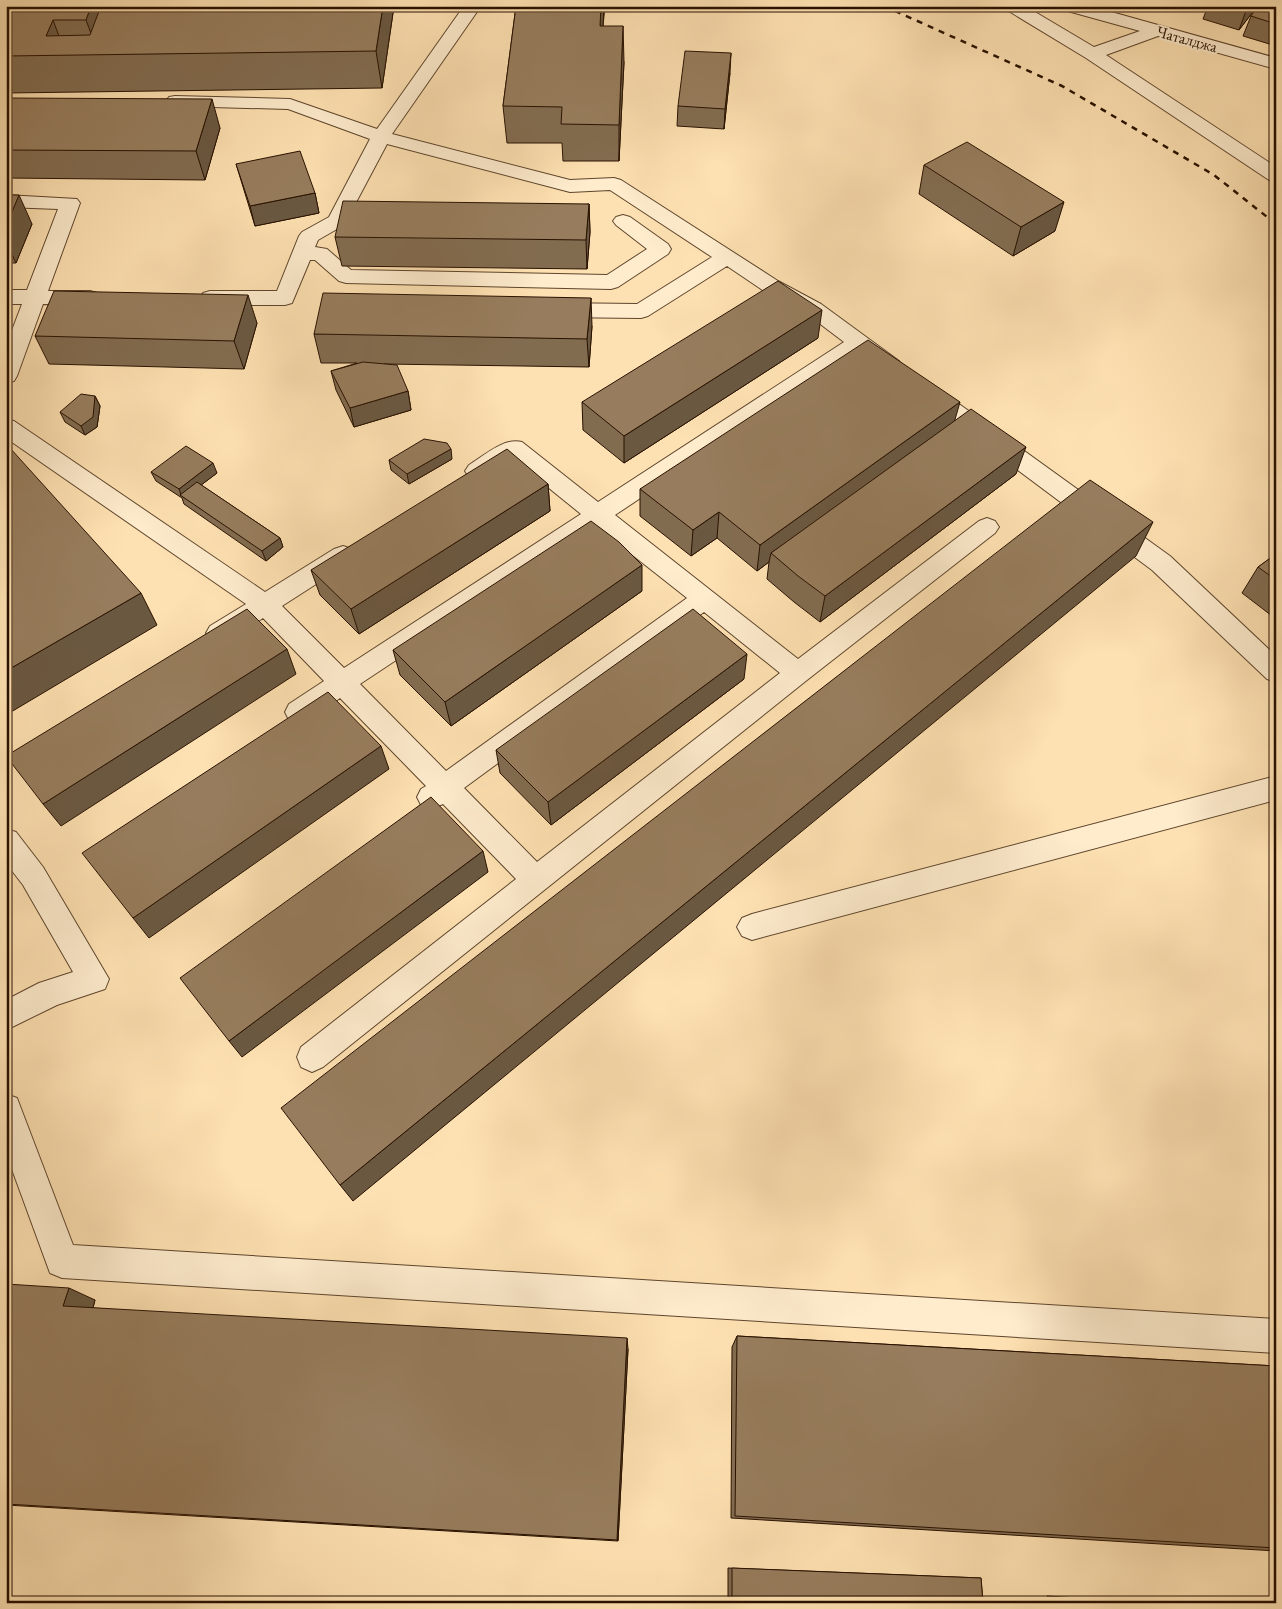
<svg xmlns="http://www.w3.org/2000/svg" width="1282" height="1609" font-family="'EB Garamond',serif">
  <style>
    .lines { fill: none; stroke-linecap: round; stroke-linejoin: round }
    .minor-casing { stroke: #5e452c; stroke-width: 2 }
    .minor { fill: #feeccd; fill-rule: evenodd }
    .rail { stroke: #281100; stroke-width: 2.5; stroke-dasharray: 6 6; stroke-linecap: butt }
    .wall { fill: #826c50; stroke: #281100 }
    .shaded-wall { fill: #6a5841; stroke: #281100 }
    .building { fill: #977d5d; stroke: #281100 }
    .labels { text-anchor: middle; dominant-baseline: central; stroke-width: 4; stroke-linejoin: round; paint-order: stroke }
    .far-street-label { font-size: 16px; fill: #281100; stroke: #feeccd }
  </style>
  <rect width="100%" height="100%" fill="#fee1b2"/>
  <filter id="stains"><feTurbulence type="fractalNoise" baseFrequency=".004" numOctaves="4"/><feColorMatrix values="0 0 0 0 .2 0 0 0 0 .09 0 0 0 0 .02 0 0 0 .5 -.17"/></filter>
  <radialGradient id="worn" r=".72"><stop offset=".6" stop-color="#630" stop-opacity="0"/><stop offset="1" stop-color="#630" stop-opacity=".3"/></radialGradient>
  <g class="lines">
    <g class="minor-casing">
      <g id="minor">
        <path d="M464,6H481L392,134L570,180L614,178L621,180L778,281L821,304L899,361L902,366L899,371C883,376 871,362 858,353L615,515L798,659L979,521L987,518L995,521L999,527L995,533L807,680L323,1067L312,1072L301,1067L297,1057L301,1047L516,879L443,804L431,809L421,805L417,797L421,789L426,786L340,698C325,708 308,726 289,720L285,712L289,704L324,681L263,618C247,628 229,646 210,640L206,633L210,626L246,604L6,438V419L14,421L265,592L334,549L343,546L352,549L355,555L352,561L282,606L344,668L581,514L513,459C499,468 485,482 469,477L465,471L469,465C484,456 504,437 522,442L598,502L844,342L807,314L764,291L727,266L648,316L641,318L554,317L547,315L543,310L547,305L554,303L637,304L712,257L610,190L570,192L387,144L344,225L318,240L315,247L327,249L351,270L607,275L647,249L616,225L613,221L616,217L623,215L630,217L668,244L671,249L668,254L618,287L611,289L346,283L339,281L315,260H310L292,303L285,305H210L203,303L200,298L203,293L210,291H277L299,236L302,232L329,217L370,139L288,109L175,106L169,105L166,101L169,97L175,96L290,99L377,129ZM597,527L687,598L446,771L360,684ZM704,612L780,673L537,862L464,788Z"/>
        <polygon points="1005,6 1025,6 1094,47 1140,31 1064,10 1062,6 1090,6 1276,58 1276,69 1158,36 1106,55 1276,167 1276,182 1269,180 1086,58 1007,10"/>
        <polygon points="6,195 77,199 80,203 48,291 90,291 97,293 100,298 97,303 90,305 43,304 17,376 14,381 6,383 6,346 22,304 6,304 6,290 27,290 58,209 6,207"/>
        <polygon points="926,383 934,386 1170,556 1276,656 1276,682 1267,679 1152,570 918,396 915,391 918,386"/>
        <polygon points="1276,776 1276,800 752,940 742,936 737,927 742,918 752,914"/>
        <polygon points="6,829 16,832 43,867 109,979 105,989 57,1005 6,1030 6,1000 39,983 73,972 23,885 6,863"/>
        <polygon points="6,1094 17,1098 73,1245 1276,1319 1276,1353 62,1278 50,1273 6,1153"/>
      </g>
    </g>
    <use href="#minor" class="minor"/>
    <polyline class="rail" points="884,6 1062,86 1214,175 1276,224"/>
  </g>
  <g class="wall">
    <polygon points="6,6 394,6 382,88 6,93"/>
    <polygon points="516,6 605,6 603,26 624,62 619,161 563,161 562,143 507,143 503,106"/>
    <polygon points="1208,6 1254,6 1252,13 1239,30 1203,19"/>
    <polygon points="1276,6 1276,46 1243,36 1251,16"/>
    <polygon points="730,73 724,129 677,126 678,106"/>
    <polygon points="6,98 220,128 205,180 6,178"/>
    <polygon points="236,164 315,193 319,213 255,226"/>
    <polygon points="924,165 1055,231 1013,256 919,194"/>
    <polygon points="6,195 32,224 16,263 6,263"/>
    <polygon points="589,204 590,232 587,269 342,266 335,237"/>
    <polygon points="257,323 244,369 49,364 35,336"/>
    <polygon points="592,326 589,367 384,364 408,391 411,410 354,427 336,390 331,371 357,363 321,363 314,334"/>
    <polygon points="818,338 624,463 583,430 582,402"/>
    <polygon points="95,396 100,406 97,427 85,435 65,422 60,412"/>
    <polygon points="955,420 1016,474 820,622 794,602 767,579 769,562 757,571 717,538 691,556 640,516 640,489"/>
    <polygon points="452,459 409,484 391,470 389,460"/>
    <polygon points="151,472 217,473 201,485 280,538 283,547 266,561 184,504 182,498 156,481"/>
    <polygon points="548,484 550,511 359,634 320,595 311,570"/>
    <polygon points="1276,554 1276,619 1242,593 1258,567"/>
    <polygon points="642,591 451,726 400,675 393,650"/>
    <polygon points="744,679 551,825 500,773 496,750"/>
    <polygon points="6,1284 95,1300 93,1308 628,1349 618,1541 6,1505"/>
    <polygon points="737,1336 1276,1366 1276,1551 731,1518 732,1347"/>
    <polygon points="728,1568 981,1578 983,1603 728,1603"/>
    <polygon points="1047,1596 1162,1603 1048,1603"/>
  </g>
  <g class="shaded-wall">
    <polygon points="91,6 111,6 99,55 86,20"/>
    <polygon points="383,6 394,6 382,88 376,51"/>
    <polygon points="601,6 604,6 601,62 600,26"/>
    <polygon points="1250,6 1254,6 1252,13 1239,30 1246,11"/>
    <polygon points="53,20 66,55 46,36"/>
    <polygon points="623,26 624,62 619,161 619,125"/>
    <polygon points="731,53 730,73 724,129 725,109"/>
    <polygon points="212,99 220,128 205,180 196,151"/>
    <polygon points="315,193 319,213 255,226 250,206"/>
    <polygon points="19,195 32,224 16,263 6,242 6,226"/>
    <polygon points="1064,202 1055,231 1013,256 1021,227"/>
    <polygon points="589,204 590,232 587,269 586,240"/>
    <polygon points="248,295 257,323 244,369 234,341"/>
    <polygon points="591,298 592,326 589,367 587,339"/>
    <polygon points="822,310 818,338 624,463 624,436"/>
    <polygon points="408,391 411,410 354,427 350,408"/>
    <polygon points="95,396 100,406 97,427 85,435 81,426"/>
    <polygon points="960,402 952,430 771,553 769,562 757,571 760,545"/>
    <polygon points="1026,447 1016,474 820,622 825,596"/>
    <polygon points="451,449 452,459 409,484 407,474"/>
    <polygon points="213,463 217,473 184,498 181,495 179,489"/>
    <polygon points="548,484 550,511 359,634 351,609"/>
    <polygon points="719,512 717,538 691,556 693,530"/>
    <polygon points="1153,522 1136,556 353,1201 340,1185"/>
    <polygon points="280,538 283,547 266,561 262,551"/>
    <polygon points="642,565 642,591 451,726 445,702"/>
    <polygon points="141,593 157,625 6,715 6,671"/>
    <polygon points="287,649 296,674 61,826 43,804"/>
    <polygon points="747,654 744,679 551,825 548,802"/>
    <polygon points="381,746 389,769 149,938 133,918"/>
    <polygon points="483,851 488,872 242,1057 229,1041"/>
    <polygon points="69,1288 95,1300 90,1318 63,1306"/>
    <polygon points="627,1338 628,1349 618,1541 617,1540"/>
  </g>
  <g class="building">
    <polygon points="6,6 91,6 86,20 53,20 46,36 90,35 101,6 383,6 376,51 6,56"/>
    <polygon points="516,6 601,6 600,26 623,26 619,125 561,124 562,107 503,106"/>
    <polygon points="1232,6 1250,6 1246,11"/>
    <polygon points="1258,6 1276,6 1276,24 1251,16"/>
    <polygon points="685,51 731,53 725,109 678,106"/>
    <polygon points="6,98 212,99 196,151 6,150"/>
    <polygon points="967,142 1064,202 1021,227 924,165"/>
    <polygon points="300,151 315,193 250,206 236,164"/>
    <polygon points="6,195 19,195 6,226"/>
    <polygon points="343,201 589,204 586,240 335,237"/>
    <polygon points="778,281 822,310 624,436 582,402"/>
    <polygon points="54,291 248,295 234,341 35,336"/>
    <polygon points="323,293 591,298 587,339 314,334"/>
    <polygon points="868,340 960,402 760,545 719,512 693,530 640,489"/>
    <polygon points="363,362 397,365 408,391 350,408 331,371"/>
    <polygon points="81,394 95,396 93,417 81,426 60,412"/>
    <polygon points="971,409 1026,447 825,596 798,576 771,553"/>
    <polygon points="424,439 447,443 451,449 407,474 389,460"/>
    <polygon points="186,446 213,463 179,489 151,472"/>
    <polygon points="10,448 141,593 6,671 6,450"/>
    <polygon points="507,449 548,484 351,609 311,570"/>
    <polygon points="1090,480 1153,522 340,1185 281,1108"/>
    <polygon points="197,482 280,538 262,551 180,495"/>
    <polygon points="591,521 619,542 642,565 445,702 393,650"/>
    <polygon points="1276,554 1276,580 1258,567"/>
    <polygon points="247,609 287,649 43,804 6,756"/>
    <polygon points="693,609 747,654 548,802 496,750"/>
    <polygon points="328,692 381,746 133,918 82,853"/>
    <polygon points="431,797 483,851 229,1041 180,978"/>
    <polygon points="6,1284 69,1288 63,1306 627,1338 617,1540 6,1504"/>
    <polygon points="737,1336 1276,1366 1276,1548 735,1516"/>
    <polygon points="732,1568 981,1578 983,1603 732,1603"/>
    <polygon points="1069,1598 1154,1603 1069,1603"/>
  </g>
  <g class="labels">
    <g class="far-street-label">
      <text transform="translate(1187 39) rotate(15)">Чаталджа</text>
    </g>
  </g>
  <rect width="1282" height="1609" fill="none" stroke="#fee1b2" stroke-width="25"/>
  <rect x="8" y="8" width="1267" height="1594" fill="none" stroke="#281100" stroke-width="2.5"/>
  <rect x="12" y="12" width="1257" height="1584" fill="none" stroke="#281100"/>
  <rect width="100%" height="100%" filter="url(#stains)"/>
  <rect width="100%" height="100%" fill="url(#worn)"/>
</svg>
